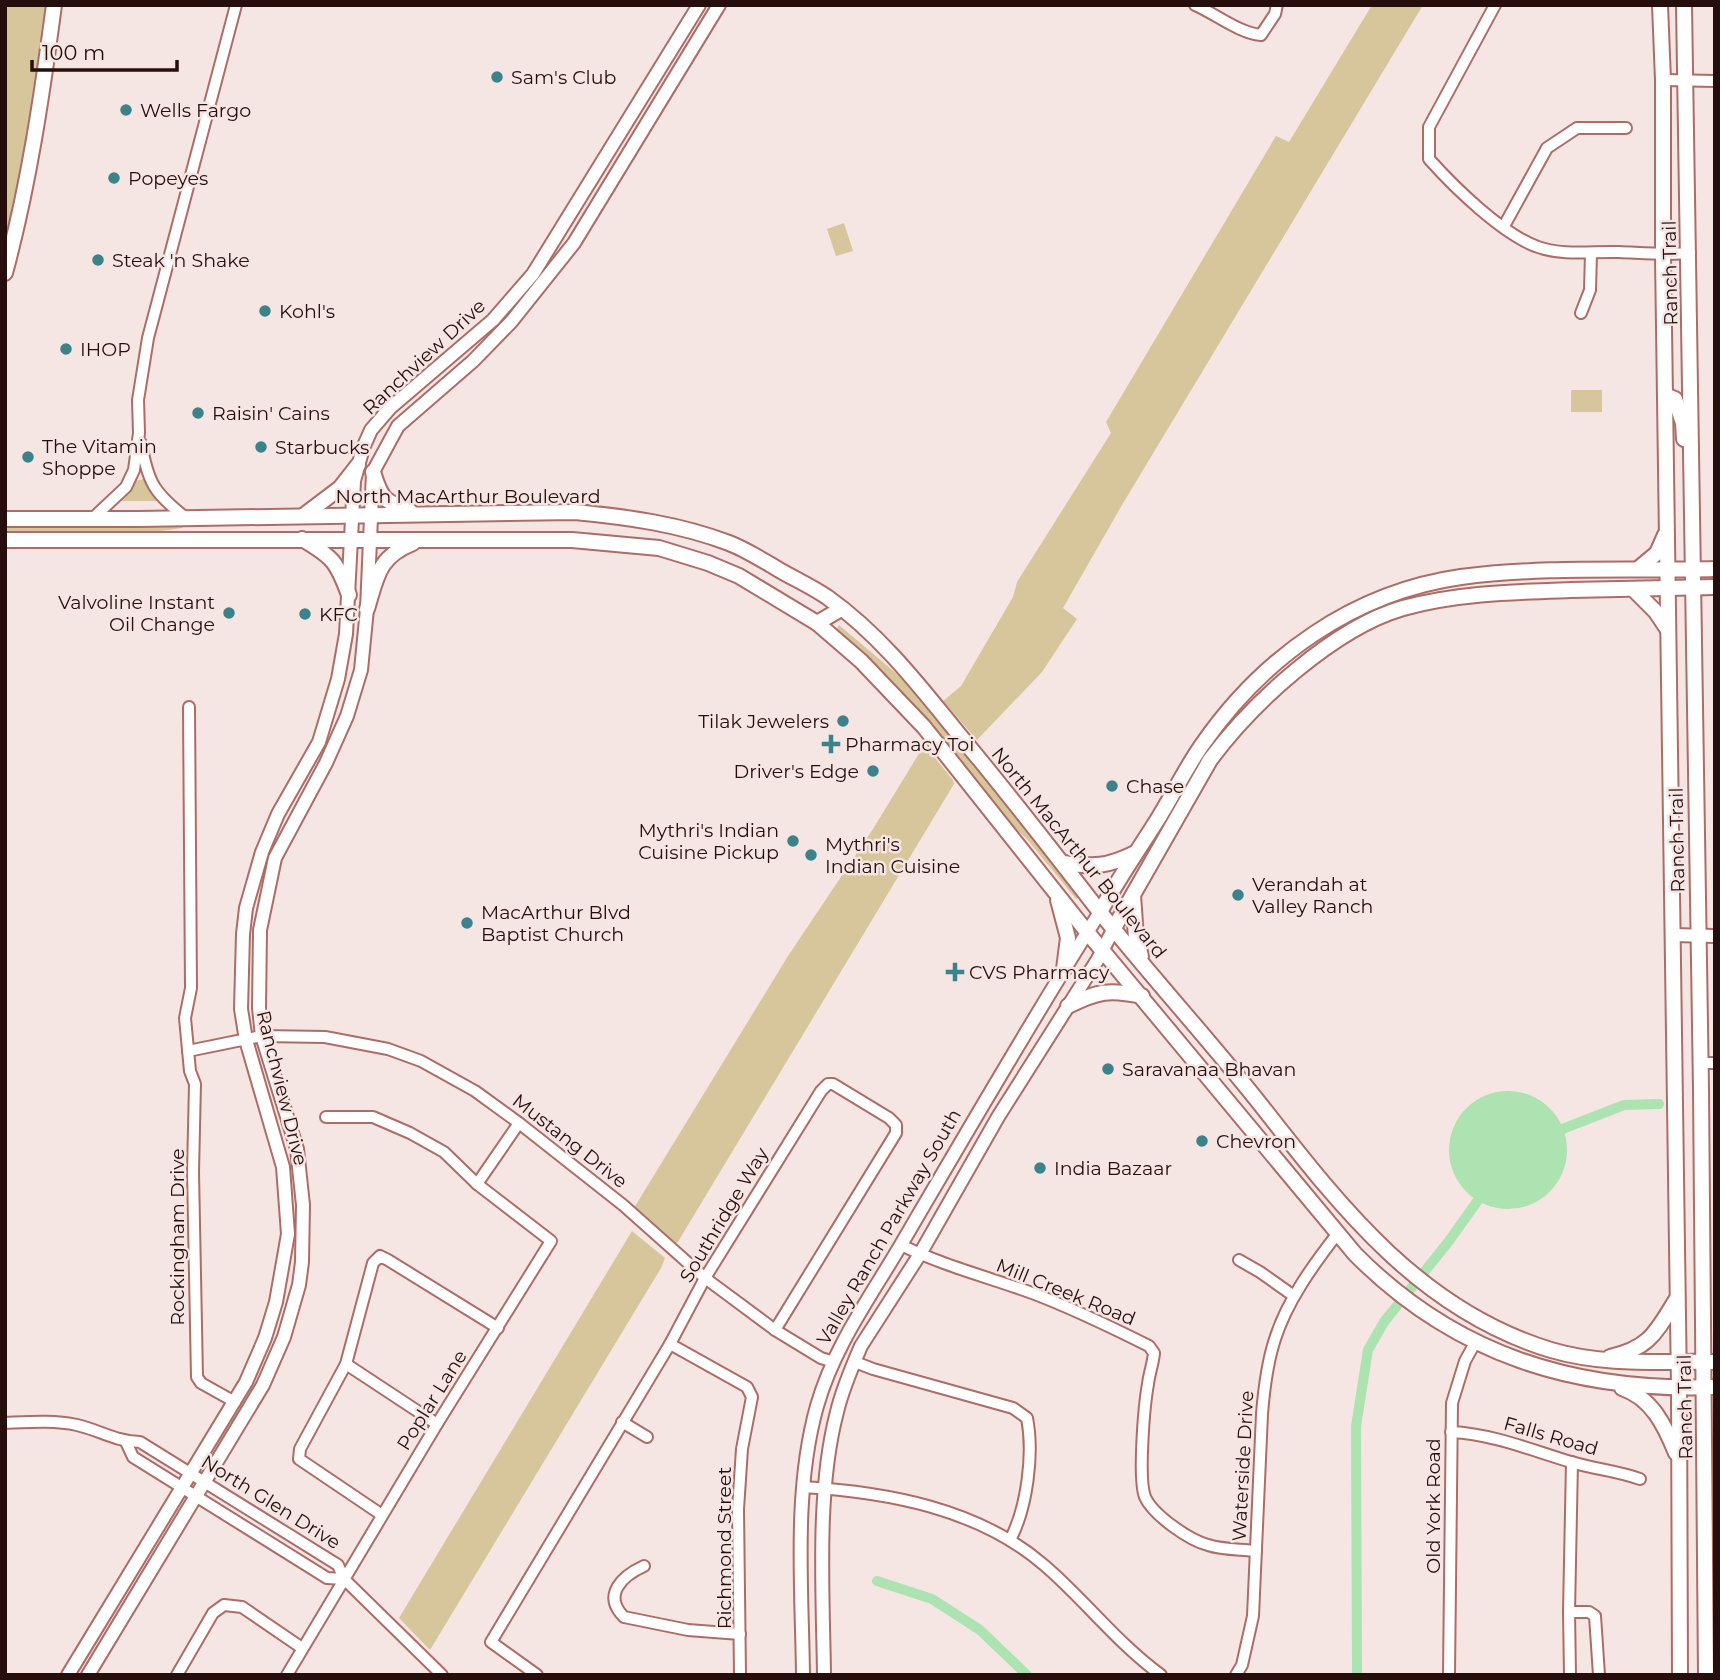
<svg xmlns="http://www.w3.org/2000/svg" width="1720" height="1680" font-family="Montserrat,sans-serif">
  <style>
    .green { fill: #d7c59b }
    .water { fill: #ace3b0 }
    .lines { fill: none; stroke-linecap: round; stroke-linejoin: round }
    .canal { stroke: #ace3b0; stroke-width: 10 }
    .minor-casing { stroke: #ad6d66; stroke-width: 14 }
    .tertiary-casing { stroke: #ad6d66; stroke-width: 16 }
    .secondary-casing { stroke: #ad6d66; stroke-width: 18 }
    .minor { stroke: #fff; stroke-width: 10 }
    .tertiary { stroke: #fff; stroke-width: 12 }
    .secondary { stroke: #fff; stroke-width: 14 }
    .poi-dot { fill: #3b828b; stroke: #f5e6e4; stroke-width: 2.5 }
    .labels { text-anchor: middle; dominant-baseline: central; stroke-width: 5; stroke-linejoin: round; paint-order: stroke }
    .poi-label { font-size: 19px; fill: #260e0c; stroke: #f5e6e4; text-anchor: start }
    .street-label { font-size: 19px; fill: #260e0c; stroke: #f5e6e4 }
  </style>
  <rect width="100%" height="100%" fill="#f5e6e4"/>
  <g class="green">
    <polygon points="5,5 48,5 24,163 5,244"/>
    <polygon points="1372,5 1423,5 1122,505 1063,608 1077,619 1042,672 977,740 943,701 961,686 1013,597 1017,582 1111,433 1106,422 1276,136 1289,142"/>
    <polygon points="844,223 853,251 836,256 827,229"/>
    <rect x="1571" y="390" width="31" height="22"/>
    <polygon points="143,479 159,501 120,501 135,481"/>
    <polygon points="182,525 182,528 154,532 5,532 5,526"/>
    <polygon points="839,625 904,680 1081,896 1076,899 1026,838 1000,814 887,676 837,629"/>
    <polygon points="923,747 931,753 953,780 954,784 676,1245 634,1208 788,956 873,829"/>
    <polygon points="632,1231 665,1258 661,1268 430,1650 399,1618"/>
  </g>
  <circle class="water" cx="1508" cy="1150" r="59"/>
  <g class="lines">
    <g class="canal">
      <polyline points="1552,1133 1624,1105 1659,1104"/>
      <polyline points="877,1581 932,1599 980,1630 1027,1675"/>
      <polyline points="1357,1675 1356,1426 1368,1350 1384,1322 1449,1241 1486,1189"/>
    </g>
    <g class="minor-casing">
      <g id="minor">
        <path d="M1195,5C1216,14 1239,33 1261,35L1275,14L1277,5"/>
        <path d="M1495,5L1429,127V159C1454,187 1503,235 1538,247C1564,256 1593,251 1619,252C1644,253 1665,255 1690,253"/>
        <polyline points="1663,80 1715,81"/>
        <polyline points="1504,226 1547,148 1577,128 1626,128"/>
        <polyline points="1581,313 1590,290 1591,253"/>
        <path d="M141,443C148,483 154,493 186,518"/>
        <polyline points="92,519 126,487 134,470 139,433 138,400 148,338 236,5"/>
        <polyline points="189,707 191,988 185,1018 190,1071 195,1084 193,1172 197,1377 201,1383 235,1402"/>
        <polyline points="188,1051 262,1036 325,1037 388,1049 421,1061 475,1091 519,1123 623,1205 705,1278 775,1330 821,1358 834,1362"/>
        <polyline points="1701,1063 1715,1063"/>
        <polyline points="477,1184 519,1123"/>
        <path d="M901,1245C944,1266 988,1277 1032,1293C1072,1308 1111,1327 1149,1346L1154,1353C1153,1364 1149,1374 1148,1384C1144,1406 1138,1479 1145,1497C1153,1515 1189,1540 1208,1545C1223,1550 1241,1549 1256,1551"/>
        <polyline points="1239,1260 1260,1272 1294,1296"/>
        <polyline points="670,1344 747,1387 752,1397 742,1449 738,1509 740,1675"/>
        <path d="M855,1362L873,1369L1013,1408L1027,1418C1034,1454 1027,1508 1010,1540"/>
        <polyline points="346,1364 437,1424"/>
        <polyline points="622,1422 647,1437"/>
        <path d="M5,1423C29,1422 54,1420 77,1425C99,1430 117,1442 140,1442L338,1565L344,1579L442,1675"/>
        <path d="M1451,1432C1493,1434 1531,1450 1571,1462C1594,1469 1618,1471 1640,1479"/>
        <polyline points="126,1442 133,1457 327,1578 344,1579"/>
        <path d="M803,1487C886,1492 978,1508 1044,1565C1084,1599 1117,1643 1161,1675"/>
        <polyline points="382,1515 299,1459 300,1449 346,1364 373,1263 380,1256 388,1260 498,1328"/>
        <path d="M644,1566C622,1576 602,1595 624,1617L688,1630L740,1634"/>
        <polyline points="1569,1612 1589,1612 1595,1616 1599,1675"/>
        <polyline points="177,1675 213,1613 224,1605 242,1607 302,1648"/>
        <polyline points="287,1675 437,1424 551,1241 477,1184 444,1152 410,1133 373,1117 326,1117"/>
        <polyline points="537,1675 491,1642 670,1344 705,1278 821,1091 828,1084 833,1084 889,1118 896,1125 896,1133 775,1330"/>
        <path d="M1236,1675L1242,1665L1253,1616L1262,1414C1264,1389 1267,1363 1275,1339C1287,1301 1313,1265 1338,1233"/>
        <polyline points="1449,1675 1452,1403 1465,1361 1476,1341"/>
        <polyline points="1570,1675 1569,1612 1572,1462"/>
      </g>
    </g>
    <g class="tertiary-casing">
      <g id="tertiary">
        <polyline points="1672,935 1715,936"/>
        <polyline points="68,1675 246,1382 265,1338 276,1302 288,1234 283,1167 246,1040 241,1009 243,934 246,908 262,852 278,814 319,742 338,679 346,634 354,481 363,448 371,430 390,408 493,320 533,274 699,5"/>
        <polyline points="88,1675 263,1385 284,1337 299,1285 302,1262 303,1205 297,1149 262,1036 259,1008 260,930 275,858 326,763 347,716 361,670 367,609 373,472 398,426 473,361 511,322 574,243 719,5"/>
        <path d="M803,1675C802,1588 793,1491 817,1406C834,1346 871,1296 902,1243C967,1132 1031,1021 1100,912"/>
        <path d="M824,1675C823,1593 816,1491 837,1412C842,1390 852,1367 861,1346L920,1254L998,1117L1098,959L1114,928"/>
      </g>
    </g>
    <g class="secondary-casing">
      <g id="secondary">
        <polyline points="1660,5 1663,80 1663,256 1679,1387 1680,1675"/>
        <polyline points="1684,5 1701,1089 1706,1675"/>
        <path d="M5,273C29,184 42,95 54,5"/>
        <polyline points="1665,395 1675,399 1683,423 1684,439"/>
        <path d="M373,472C381,498 383,501 410,511"/>
        <polyline points="303,516 340,488 358,465"/>
        <path d="M5,519H139L575,512C627,517 679,524 729,543C747,550 764,561 781,571C797,580 812,587 827,597C889,641 932,703 980,760C1020,809 1058,858 1096,907C1150,976 1210,1040 1264,1109C1343,1210 1422,1311 1551,1350C1605,1366 1660,1361 1715,1362"/>
        <path d="M302,539C333,557 337,562 349,595"/>
        <path d="M5,540H572L659,548L708,563L739,576L817,623L861,661L924,727L1087,932L1355,1254C1455,1355 1575,1392 1715,1387"/>
        <polyline points="1638,569 1657,553 1665,535"/>
        <polyline points="1633,589 1656,612 1668,630"/>
        <path d="M367,609C377,576 378,557 413,543"/>
        <polyline points="817,623 841,609"/>
        <path d="M1063,863C1094,867 1107,867 1135,853"/>
        <polyline points="1133,895 1136,938 1141,956"/>
        <polyline points="1058,900 1068,938 1064,969"/>
        <path d="M1100,912C1117,881 1137,852 1156,822C1172,797 1185,769 1202,745C1263,657 1354,592 1461,577C1545,566 1630,571 1715,569"/>
        <path d="M1114,928L1210,760C1252,703 1334,628 1403,608C1458,593 1515,592 1571,590C1619,589 1667,588 1715,587"/>
        <path d="M1068,1006C1098,991 1109,989 1142,996"/>
        <path d="M1610,1357C1650,1348 1656,1332 1676,1300"/>
        <path d="M1622,1388C1652,1398 1665,1426 1676,1453"/>
      </g>
    </g>
    <use href="#minor" class="minor"/>
    <use href="#tertiary" class="tertiary"/>
    <use href="#secondary" class="secondary"/>
  </g>
  <g class="poi-dot">
    <circle cx="497" cy="77" r="7"/>
    <circle cx="126" cy="110" r="7"/>
    <circle cx="114" cy="178" r="7"/>
    <circle cx="98" cy="260" r="7"/>
    <circle cx="265" cy="311" r="7"/>
    <circle cx="66" cy="349" r="7"/>
    <circle cx="198" cy="413" r="7"/>
    <circle cx="261" cy="447" r="7"/>
    <circle cx="28" cy="457" r="7"/>
    <circle cx="229" cy="613" r="7"/>
    <circle cx="305" cy="614" r="7"/>
    <circle cx="843" cy="721" r="7"/>
    <path d="M827.5 733.5h7v7h7v7h-7v7h-7v-7h-7v-7h7z"/>
    <circle cx="873" cy="771" r="7"/>
    <circle cx="1112" cy="786" r="7"/>
    <circle cx="793" cy="841" r="7"/>
    <circle cx="811" cy="855" r="7"/>
    <circle cx="1238" cy="895" r="7"/>
    <circle cx="467" cy="923" r="7"/>
    <path d="M951.5 961.5h7v7h7v7h-7v7h-7v-7h-7v-7h7z"/>
    <circle cx="1108" cy="1069" r="7"/>
    <circle cx="1202" cy="1141" r="7"/>
    <circle cx="1040" cy="1168" r="7"/>
  </g>
  <g class="labels">
    <g class="poi-label">
      <text x="511" y="77">Sam's Club</text>
      <text x="140" y="110">Wells Fargo</text>
      <text x="128" y="178">Popeyes</text>
      <text x="112" y="260">Steak 'n Shake</text>
      <text x="279" y="311">Kohl's</text>
      <text x="80" y="349">IHOP</text>
      <text x="212" y="413">Raisin' Cains</text>
      <text x="42" y="446">The Vitamin<tspan x="42" dy="22">Shoppe</tspan></text>
      <text x="275" y="447">Starbucks</text>
      <text x="215" y="602" text-anchor="end">Valvoline Instant<tspan x="215" dy="22">Oil Change</tspan></text>
      <text x="319" y="614">KFC</text>
      <text x="829" y="721" text-anchor="end">Tilak Jewelers</text>
      <text x="845" y="744">Pharmacy Toi</text>
      <text x="859" y="771" text-anchor="end">Driver's Edge</text>
      <text x="1126" y="786">Chase</text>
      <text x="779" y="830" text-anchor="end">Mythri's Indian<tspan x="779" dy="22">Cuisine Pickup</tspan></text>
      <text x="825" y="844">Mythri's<tspan x="825" dy="22">Indian Cuisine</tspan></text>
      <text x="1252" y="884">Verandah at<tspan x="1252" dy="22">Valley Ranch</tspan></text>
      <text x="481" y="912">MacArthur Blvd<tspan x="481" dy="22">Baptist Church</tspan></text>
      <text x="969" y="972">CVS Pharmacy</text>
      <text x="1122" y="1069">Saravanaa Bhavan</text>
      <text x="1216" y="1141">Chevron</text>
      <text x="1054" y="1168">India Bazaar</text>
    </g>
    <g class="street-label">
      <text transform="translate(1670 273) rotate(-91)">Ranch Trail</text>
      <text transform="translate(424 357) rotate(-43)">Ranchview Drive</text>
      <text x="468" y="496">North MacArthur Boulevard</text>
      <text transform="translate(1677 840) rotate(-91)">Ranch Trail</text>
      <text transform="translate(1079 853) rotate(51)">North MacArthur Boulevard</text>
      <text transform="translate(282 1088) rotate(76)">Ranchview Drive</text>
      <text transform="translate(570 1141) rotate(38)">Mustang Drive</text>
      <text transform="translate(724 1215) rotate(-59)">Southridge Way</text>
      <text transform="translate(889 1227) rotate(-60)">Valley Ranch Parkway South</text>
      <text transform="translate(177 1237) rotate(-90)">Rockingham Drive</text>
      <text transform="translate(1066 1292) rotate(22)">Mill Creek Road</text>
      <text transform="translate(432 1400) rotate(-58)">Poplar Lane</text>
      <text transform="translate(1685 1407) rotate(-91)">Ranch Trail</text>
      <text transform="translate(1551 1436) rotate(16)">Falls Road</text>
      <text transform="translate(1243 1466) rotate(-87)">Waterside Drive</text>
      <text transform="translate(271 1502) rotate(32)">North Glen Drive</text>
      <text transform="translate(1433 1506) rotate(-90)">Old York Road</text>
      <text transform="translate(724 1548) rotate(-90)">Richmond Street</text>
    </g>
  </g>
  <rect width="1720" height="1680" fill="none" stroke="#260e0c" stroke-width="14"/>
  <path d="M32 60v10h145v-10" fill="none" stroke="#260e0c" stroke-width="3.5"/>
  <text x="42" y="60" font-size="21" fill="#260e0c" stroke="#f5e6e4" stroke-width="5" paint-order="stroke">100 m</text>
</svg>
